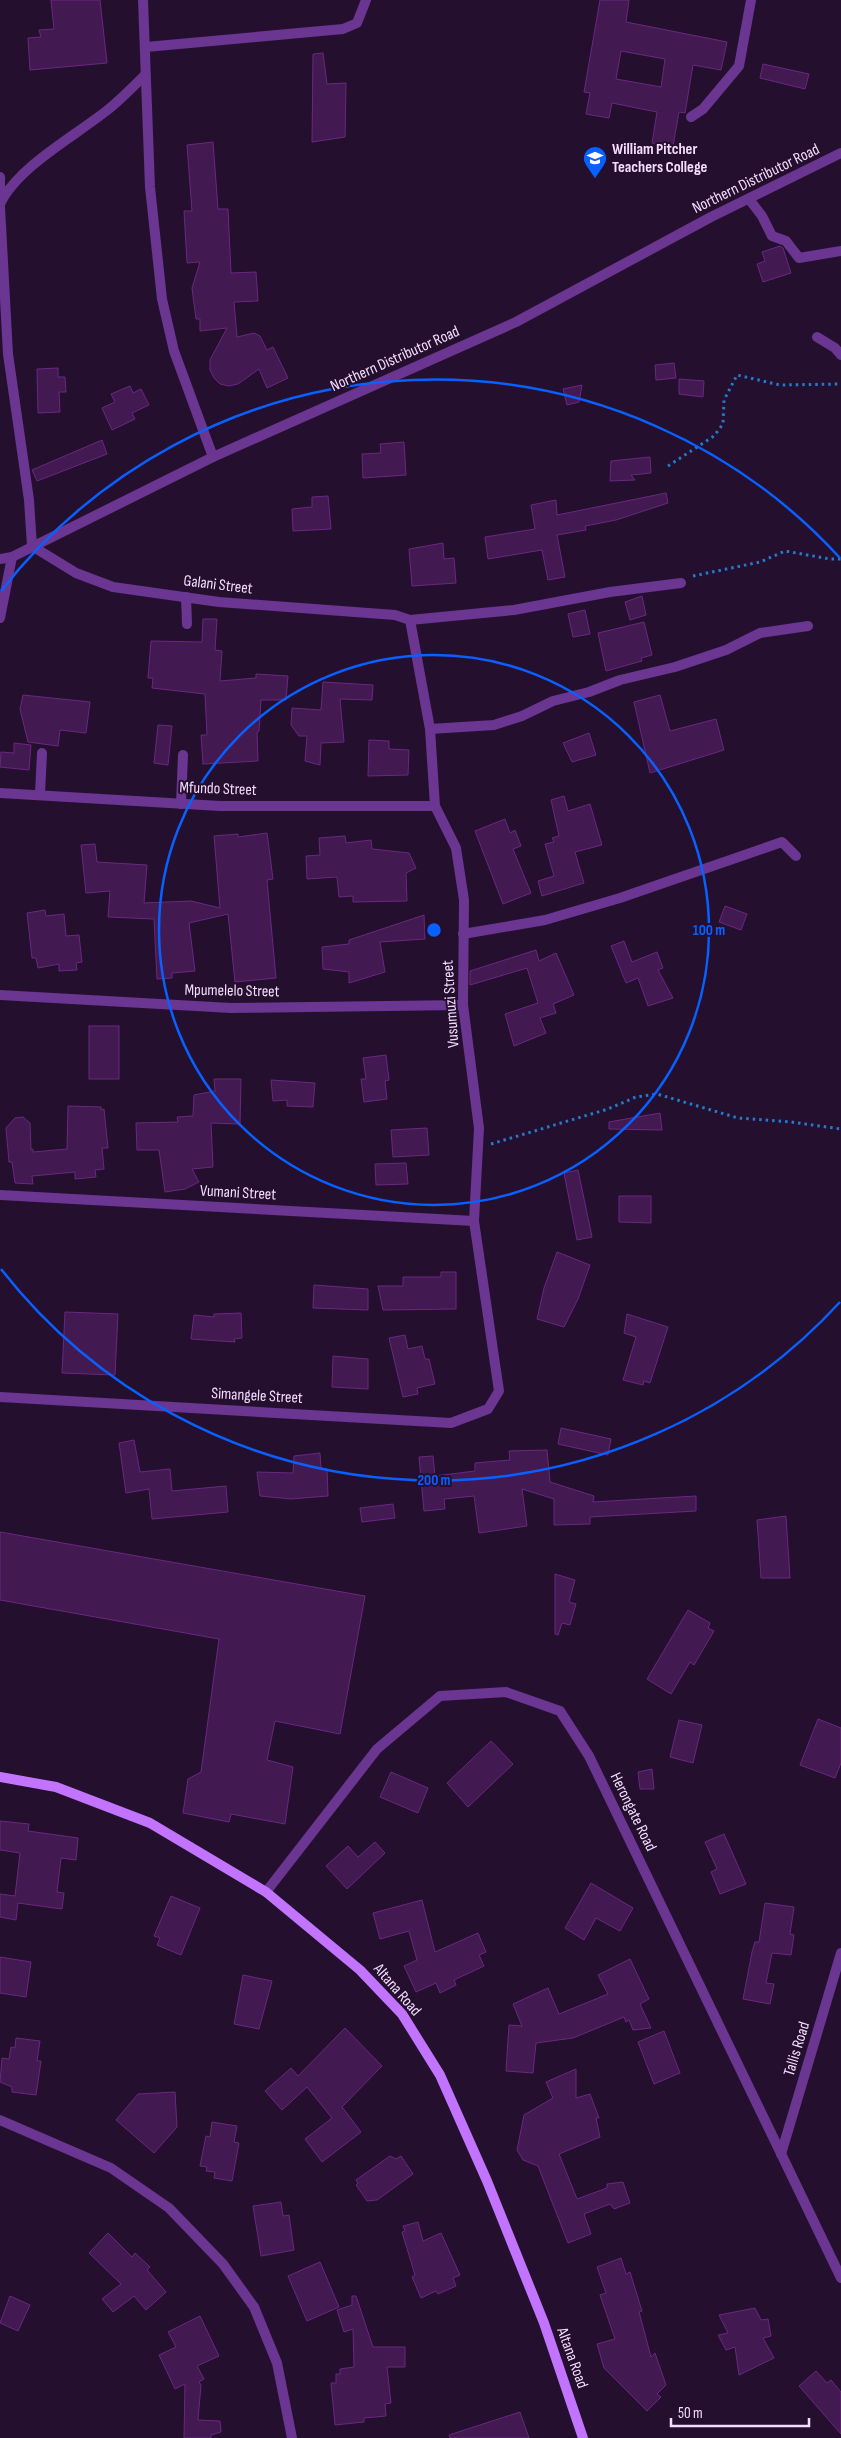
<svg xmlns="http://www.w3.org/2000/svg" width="841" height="2438" font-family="'Sofia Sans Condensed',sans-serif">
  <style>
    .building { fill: #431951; stroke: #692880; fill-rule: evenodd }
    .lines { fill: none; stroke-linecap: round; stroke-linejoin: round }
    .path { stroke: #237bcc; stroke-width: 3; stroke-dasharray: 2.5 4; stroke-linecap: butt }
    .minor { stroke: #6b3592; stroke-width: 10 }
    .secondary { stroke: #c273ff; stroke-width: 10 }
    .ring { fill: none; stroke: #0860ff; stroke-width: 2.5 }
    .labels { text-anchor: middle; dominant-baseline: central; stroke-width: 4; stroke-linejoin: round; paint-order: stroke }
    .poi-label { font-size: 16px; font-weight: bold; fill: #f3dcff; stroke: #250f2e; text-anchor: start }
    .street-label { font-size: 16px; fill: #f3dcff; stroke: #250f2e }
    .centre { fill: #0860ff; stroke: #250f2e; stroke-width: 2.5 }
    .ring-label { font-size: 15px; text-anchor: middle; font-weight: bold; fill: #0860ff; stroke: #250f2e; stroke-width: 4; stroke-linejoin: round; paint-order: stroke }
  </style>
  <rect width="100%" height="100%" fill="#250f2e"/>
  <g class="building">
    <polygon points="51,0 100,0 107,63 30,70 28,38 41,37 39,30 54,29"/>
    <path d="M600,0H629L626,22L727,42L721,70L693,65L685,113L679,112L673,146L652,143L657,112L612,103L609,118L586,114L590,93L584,92ZM621,51L665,59L661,87L616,79Z"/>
    <polygon points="323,53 327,84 346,83 345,137 312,142 313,54"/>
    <polygon points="763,64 809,74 805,89 760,78"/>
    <polygon points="213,142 218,209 228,209 231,273 256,272 258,301 234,302 237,337 254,333 260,336 267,350 273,347 288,378 267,388 259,369 238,384 229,386 220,384 214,378 210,370 210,360 227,328 200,331 200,319 196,319 192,288 200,262 187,263 184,211 192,211 187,145"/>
    <polygon points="780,246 783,248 791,273 763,282 757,264 765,261 762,252"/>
    <polygon points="674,363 676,378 656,380 655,365"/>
    <polygon points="58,368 58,377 65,377 66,392 59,392 60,412 38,413 37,369"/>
    <polygon points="679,379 704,381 703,397 679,394"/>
    <polygon points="582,385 579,402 567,405 563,389"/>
    <polygon points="130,386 133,393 141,389 149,405 132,413 135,419 112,430 102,408 115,402 111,394"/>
    <polygon points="102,440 107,454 37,481 32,470"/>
    <polygon points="404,442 406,475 363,478 362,454 381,453 380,444"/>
    <polygon points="650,457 651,473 631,475 635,480 610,481 611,461"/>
    <polygon points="666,493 668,503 616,520 585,526 586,530 557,535 565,577 548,580 542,550 488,559 485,537 535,529 531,505 556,500 557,515"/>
    <polygon points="328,496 331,529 293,531 292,509 312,507 312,497"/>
    <polygon points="443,543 444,559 454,558 456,583 412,586 409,549"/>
    <polygon points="642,596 646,615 630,620 625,602"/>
    <polygon points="585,610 590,634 573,637 568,614"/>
    <polygon points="203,619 217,619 215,650 222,651 220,681 256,678 256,674 288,676 286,700 261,700 259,731 257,732 258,761 203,764 201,735 207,735 205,694 152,688 153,678 148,678 151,641 202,642"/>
    <polygon points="644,622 652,655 641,658 642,661 606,671 598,633"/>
    <polygon points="323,682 373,685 372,700 340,699 344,742 321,743 320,765 305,761 307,736 299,736 291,725 292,708 321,710"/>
    <polygon points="23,695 90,702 86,733 60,730 58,746 28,742 20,709"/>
    <polygon points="660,695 670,731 716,719 724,750 650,773 634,702"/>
    <polygon points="158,725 172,726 168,765 154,763"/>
    <polygon points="589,733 596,755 572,762 563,743"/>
    <polygon points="369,740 389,741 389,749 409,750 408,775 368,776"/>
    <polygon points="14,743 31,745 29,770 0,767 1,752 14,753"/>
    <polygon points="564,796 568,811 590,804 602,845 575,852 584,883 542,896 538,881 554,876 545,844 554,842 552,838 559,836 551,800"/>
    <polygon points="505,819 510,833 515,830 521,846 513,849 531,893 503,904 475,831"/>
    <polygon points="267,833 273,879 267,880 276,978 235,982 228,914 189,923 195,971 172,973 172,978 157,979 154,919 108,917 110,891 86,893 81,845 95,844 97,862 147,865 144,903 191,901 220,908 214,836 238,834 238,837"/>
    <polygon points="345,836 346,843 371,840 372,849 409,853 416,868 406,873 407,901 353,902 353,896 339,897 337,877 307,879 306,856 320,855 319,838"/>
    <polygon points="725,906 747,914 741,930 719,922"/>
    <polygon points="45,910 46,916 64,914 66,936 79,935 82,962 76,963 77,970 59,971 59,964 38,968 36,958 32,958 27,913"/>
    <polygon points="424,915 425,939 380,942 385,972 349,983 349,972 323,969 322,947 349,944 349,940"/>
    <polygon points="624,941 632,962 657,952 663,968 658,970 673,998 648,1006 638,978 626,983 611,946"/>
    <polygon points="536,950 539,961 556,953 574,995 553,1004 556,1013 540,1018 546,1033 514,1046 505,1014 538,1003 527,968 470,985 470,971"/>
    <rect x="89" y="1026" width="30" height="53"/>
    <polygon points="386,1055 389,1080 385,1081 387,1099 364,1102 361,1079 366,1079 363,1058"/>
    <polygon points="214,1079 241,1079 240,1124 211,1123 213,1167 192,1169 199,1182 185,1189 165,1192 159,1150 137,1150 136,1123 178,1122 177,1117 193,1116 194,1095 215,1091"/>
    <polygon points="271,1080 315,1083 313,1107 287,1106 287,1100 273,1101"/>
    <polygon points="68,1106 101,1107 101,1110 104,1109 108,1148 102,1148 104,1169 95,1170 96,1177 75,1179 75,1172 32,1176 33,1184 15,1183 12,1162 9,1162 6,1128 15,1118 23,1117 30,1123 31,1150 33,1149 33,1152 67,1149"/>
    <polygon points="660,1113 662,1130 609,1129 609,1122"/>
    <polygon points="427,1128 429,1155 393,1157 391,1130"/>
    <polygon points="406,1163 408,1184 376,1185 375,1164"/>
    <polygon points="578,1170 592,1237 577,1240 564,1173"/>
    <polygon points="619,1196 651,1196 651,1223 619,1222"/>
    <polygon points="557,1252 590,1265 578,1299 564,1327 537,1319 544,1288"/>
    <polygon points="441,1272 456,1272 456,1309 383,1310 378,1286 403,1286 403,1277 441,1277"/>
    <polygon points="314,1285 368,1289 368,1310 313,1308"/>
    <polygon points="65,1312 118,1314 115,1375 62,1373"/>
    <polygon points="241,1313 242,1338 234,1339 235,1342 191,1339 194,1315 214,1317 214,1314"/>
    <polygon points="627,1314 668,1327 650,1383 644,1381 643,1385 623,1380 636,1337 624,1333"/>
    <polygon points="405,1335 408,1349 422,1346 425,1359 429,1359 435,1384 417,1388 418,1394 403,1397 389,1338"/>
    <polygon points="333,1356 368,1359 368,1389 332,1387"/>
    <polygon points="561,1428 611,1439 608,1455 558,1444"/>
    <polygon points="134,1440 140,1472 170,1469 172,1491 226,1486 228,1512 152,1519 149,1489 126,1493 119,1443"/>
    <polygon points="547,1450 550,1482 594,1496 593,1502 696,1496 696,1511 590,1517 590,1524 554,1525 554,1499 522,1489 527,1526 479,1533 474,1496 444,1499 445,1509 424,1511 419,1457 433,1456 435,1476 475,1471 475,1463 510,1460 509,1451"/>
    <polygon points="320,1453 321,1468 327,1469 328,1496 291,1499 260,1496 257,1472 293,1473 294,1456"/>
    <polygon points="393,1504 395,1518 362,1522 360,1508"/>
    <polygon points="786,1516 790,1578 761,1578 757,1520"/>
    <polygon points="0,1532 365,1596 340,1734 275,1721 267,1760 293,1767 285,1824 231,1814 229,1822 183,1813 188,1779 201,1772 219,1639 0,1600"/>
    <polygon points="555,1574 575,1580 569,1602 576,1604 570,1625 562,1623 558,1635 555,1634"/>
    <polygon points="688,1610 710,1623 708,1628 714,1631 694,1665 690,1662 671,1694 647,1679"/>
    <polygon points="818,1719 841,1728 841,1763 835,1778 800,1765"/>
    <polygon points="679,1720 702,1725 693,1763 670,1757"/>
    <polygon points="491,1741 513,1764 468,1807 447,1783"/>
    <polygon points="652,1769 654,1789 640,1789 638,1772"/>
    <polygon points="391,1772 428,1788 418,1813 380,1797"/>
    <polygon points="0,1821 29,1824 28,1831 78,1838 76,1860 61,1858 57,1892 64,1893 62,1909 18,1903 16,1920 0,1917 0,1894 15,1896 20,1853 0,1850"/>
    <polygon points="724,1834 746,1884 720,1894 711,1872 717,1869 705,1842"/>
    <polygon points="375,1842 385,1853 347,1889 326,1866 348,1846 358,1857"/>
    <polygon points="591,1883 633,1908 620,1931 596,1918 584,1940 565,1928"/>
    <polygon points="171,1896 200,1908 181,1955 157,1945 160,1938 154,1936"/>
    <polygon points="422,1900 435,1952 478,1933 486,1952 479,1955 484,1966 454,1980 456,1985 440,1993 436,1983 416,1992 404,1966 417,1960 409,1931 380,1939 373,1913"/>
    <polygon points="765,1903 794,1907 790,1934 794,1935 791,1955 772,1953 766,1983 774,1984 770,2004 743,1999 752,1952 755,1942 759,1942"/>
    <polygon points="0,1957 31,1962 26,1997 0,1993"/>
    <polygon points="630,1959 649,1999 640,2004 651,2028 633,2030 629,2020 626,2022 624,2017 573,2038 536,2043 533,2073 506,2071 509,2025 522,2026 513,2004 548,1988 559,2014 608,1994 598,1975"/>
    <polygon points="243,1975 272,1981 259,2029 234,2024"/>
    <polygon points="345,2028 382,2066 342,2107 361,2132 322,2162 305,2139 332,2118 307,2087 282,2110 265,2091 291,2068 298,2076"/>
    <polygon points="664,2031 680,2073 654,2084 638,2042"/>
    <polygon points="16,2038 40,2041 37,2061 41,2061 36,2095 12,2092 12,2087 0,2082 2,2058 9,2059 11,2047 15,2048"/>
    <polygon points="576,2069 576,2098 590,2094 599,2118 596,2118 600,2137 559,2154 577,2199 607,2188 607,2184 623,2182 630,2203 614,2209 610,2204 584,2214 591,2234 568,2243 538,2166 523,2160 517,2150 524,2115 553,2098 546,2082"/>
    <polygon points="175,2092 177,2127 154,2153 116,2120 138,2094"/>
    <polygon points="212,2122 237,2126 234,2142 239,2143 232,2181 214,2178 215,2172 206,2171 207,2167 200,2166 206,2136 210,2137"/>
    <polygon points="390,2156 396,2159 401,2156 413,2174 377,2200 367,2201 356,2185 358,2183 356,2180"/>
    <polygon points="281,2202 283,2216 289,2215 294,2250 261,2256 253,2206"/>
    <polygon points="418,2222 423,2241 441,2233 460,2275 453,2278 456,2286 438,2294 436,2291 421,2298 412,2277 415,2275 402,2232 405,2231 403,2226"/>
    <polygon points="108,2233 132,2257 135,2253 150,2267 147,2270 166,2292 146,2310 134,2296 113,2312 102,2299 121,2284 89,2253"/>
    <polygon points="621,2258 626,2274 630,2272 642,2311 639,2312 651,2357 655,2353 666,2385 657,2394 661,2397 647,2411 604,2368 597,2344 615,2339 600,2295 606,2293 597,2267"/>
    <polygon points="320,2262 339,2307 307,2321 288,2276"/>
    <polygon points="10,2296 30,2305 18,2331 0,2323"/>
    <polygon points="352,2296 356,2296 373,2347 405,2347 405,2367 387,2367 391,2403 385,2404 386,2416 364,2418 364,2422 335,2425 331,2383 336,2383 336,2374 340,2374 340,2369 354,2367 353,2329 344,2332 337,2310 352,2305"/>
    <polygon points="755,2308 761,2320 768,2319 771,2336 763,2338 774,2358 739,2375 735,2347 726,2350 718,2335 728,2333 719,2315"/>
    <polygon points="200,2316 219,2356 197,2366 204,2379 199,2382 201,2385 198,2420 220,2421 221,2432 211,2435 211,2438 184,2438 185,2384 175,2389 159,2355 176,2347 168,2332"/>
    <polygon points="816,2371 827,2383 831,2380 841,2392 841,2434 799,2386"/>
    <polygon points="520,2412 529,2438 450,2438 449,2435"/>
  </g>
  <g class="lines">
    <g class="path">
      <polyline points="668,466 714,436 723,424 724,400 737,375 780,385 841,384"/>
      <polyline points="693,576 760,562 785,551 830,559 841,559"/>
      <polyline points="491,1144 608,1109 636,1097 657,1094 738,1118 791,1122 841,1129"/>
    </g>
    <g class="minor">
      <polyline points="143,0 150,187 162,299 174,351 213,457"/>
      <polyline points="146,47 343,29 357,23 366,0"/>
      <polyline points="691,117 703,109 739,66 751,0"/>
      <polyline points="0,177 0,191"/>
      <polyline points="749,199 762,216 772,236 786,241 799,258 841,251"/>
      <path d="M0,204C18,166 77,135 110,108C122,98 133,87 144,76"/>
      <polyline points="0,207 8,354 29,500 32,546 76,573 113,587 219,602 395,615 410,620 514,610 610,592 681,583"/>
      <polyline points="817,337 835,348 841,355"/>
      <polyline points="0,559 12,557"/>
      <polyline points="186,597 187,624"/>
      <polyline points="0,618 12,557 213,457 516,322 711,217 841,153"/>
      <polyline points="430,729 494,725 522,716 553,701 589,692 620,680 675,667 726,650 760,633 808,626"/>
      <polyline points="0,793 220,806 435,806"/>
      <polyline points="40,794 42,753"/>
      <polyline points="181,804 183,755"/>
      <polyline points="463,934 545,920 620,898 782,842 796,856"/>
      <polyline points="0,995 231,1008 463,1005"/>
      <polyline points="0,1195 474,1221"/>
      <polyline points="0,1397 451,1423 488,1409 499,1391 474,1221 479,1128 463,1005 464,900 456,848 435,806 430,729 410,620"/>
      <polyline points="266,1892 377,1749 440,1696 506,1692 560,1711 589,1756 841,2278"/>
      <polyline points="0,2120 111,2168 169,2208 223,2264 254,2307 277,2363 292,2438"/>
      <polyline points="781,2154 841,1953"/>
    </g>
    <polyline class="secondary" points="0,1777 56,1787 150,1823 266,1892 360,1970 402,2014 440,2075 487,2181 544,2323 583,2438"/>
  </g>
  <g class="ring">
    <circle cx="434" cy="930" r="275"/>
    <path d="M840 1302A550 550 0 0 1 1 1269M1 591A550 550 0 0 1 840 558"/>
  </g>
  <defs>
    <g id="school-pin" transform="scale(1.25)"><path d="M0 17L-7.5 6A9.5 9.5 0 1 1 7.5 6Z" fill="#0860ff" stroke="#250f2e"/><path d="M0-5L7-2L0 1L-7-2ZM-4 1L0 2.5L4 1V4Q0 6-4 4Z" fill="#fff"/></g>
  </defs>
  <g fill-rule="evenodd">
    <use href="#school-pin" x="595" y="158"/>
  </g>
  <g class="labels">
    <g class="poi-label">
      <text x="612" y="149">William Pitcher<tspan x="612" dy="18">Teachers College</tspan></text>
    </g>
    <g class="street-label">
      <text transform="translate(756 179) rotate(-26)">Northern Distributor Road</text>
      <text transform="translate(395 359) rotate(-24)">Northern Distributor Road</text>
      <text transform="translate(218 585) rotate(7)">Galani Street</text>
      <text transform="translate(218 789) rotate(2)">Mfundo Street</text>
      <text transform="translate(232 991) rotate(1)">Mpumelelo Street</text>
      <text transform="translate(451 1004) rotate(-94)">Vusumuzi Street</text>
      <text transform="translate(238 1193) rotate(3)">Vumani Street</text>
      <text transform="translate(257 1396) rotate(3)">Simangele Street</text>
      <text transform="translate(633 1812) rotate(64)">Herongate Road</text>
      <text transform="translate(397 1990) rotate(49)">Altana Road</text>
      <text transform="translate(797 2049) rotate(-73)">Tallis Road</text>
      <text transform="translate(572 2358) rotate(70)">Altana Road</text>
    </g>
  </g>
  <circle cx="434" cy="930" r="8" class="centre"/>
  <g class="ring-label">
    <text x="709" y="935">100 m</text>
    <text x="434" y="1485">200 m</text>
  </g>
  <path d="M671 2418v8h138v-8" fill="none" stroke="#f3dcff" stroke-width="2.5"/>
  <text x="678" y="2418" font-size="15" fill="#f3dcff" stroke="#250f2e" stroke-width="4" paint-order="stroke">50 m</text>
</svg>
